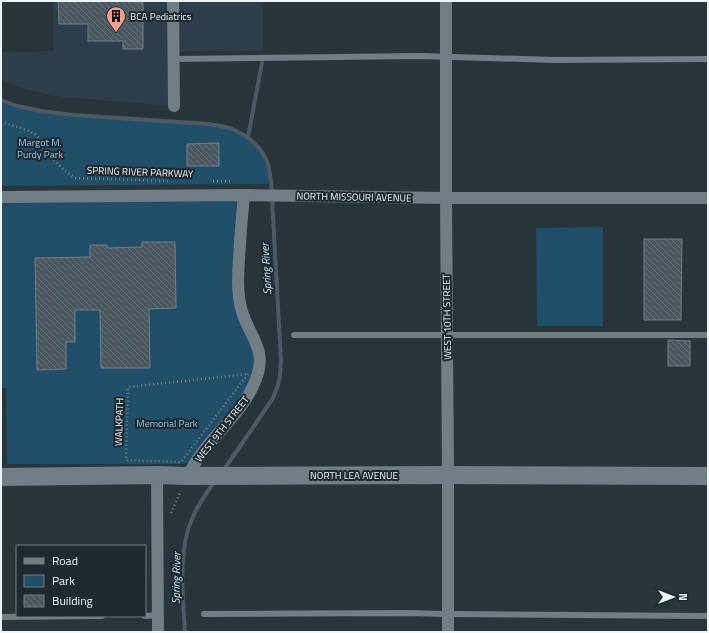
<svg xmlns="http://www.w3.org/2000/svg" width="709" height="633" font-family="'Titillium Web',sans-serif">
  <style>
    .built { fill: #2e3e4a }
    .green { fill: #214e68 }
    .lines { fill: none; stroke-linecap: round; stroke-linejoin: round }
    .stream { stroke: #4b5a64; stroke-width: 4 }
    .building { fill: url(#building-back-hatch); stroke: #748088 }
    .path { stroke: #798389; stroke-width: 2.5; stroke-dasharray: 1 3; stroke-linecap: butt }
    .lane { stroke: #727e86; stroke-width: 6 }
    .street { stroke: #727e86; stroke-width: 12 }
    .secondary { stroke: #727e86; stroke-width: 18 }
    .labels { text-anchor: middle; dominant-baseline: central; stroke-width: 4; stroke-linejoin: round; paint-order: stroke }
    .poi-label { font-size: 10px; fill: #eef5fa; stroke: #1f2a30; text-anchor: start }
    .park-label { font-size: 10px; fill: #87caf5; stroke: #1f2a30 }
    .street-label { font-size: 10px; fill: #eef5fa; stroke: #1f2a30 }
    .water-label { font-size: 11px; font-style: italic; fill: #c8e9ff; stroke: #1f2a30 }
  </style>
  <defs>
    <pattern id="building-back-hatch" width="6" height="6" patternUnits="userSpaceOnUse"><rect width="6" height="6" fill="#4c585f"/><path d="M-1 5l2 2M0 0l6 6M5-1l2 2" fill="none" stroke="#667177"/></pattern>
  </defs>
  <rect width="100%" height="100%" fill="#29343b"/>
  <polygon class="built" points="53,1 263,1 263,51 174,51 174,106 60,97 25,89 1,80 1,52 53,51"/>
  <g class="green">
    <path d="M1,100C17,107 36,110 54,113C94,118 134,119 175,122C198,123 229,123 248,137C262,148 270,167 271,184L1,186Z"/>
    <polygon points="244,195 238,275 256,343 257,379 195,462 182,464 7,464 6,388 1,388 1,197"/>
    <polygon points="603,227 603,326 537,326 536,228"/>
  </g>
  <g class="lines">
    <g class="stream">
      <path d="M1,100L17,106L41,111L74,115L209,124C217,126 226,126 234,130C249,136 262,148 268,164C269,169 270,175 271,180L281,361L280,376L278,385L273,398L243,442L223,471"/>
      <polyline points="248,137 262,63"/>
      <path d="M185,632C183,600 179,560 188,530C193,512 204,496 215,481"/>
    </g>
  </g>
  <g class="building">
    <polygon points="58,1 138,1 138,3 143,3 143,49 123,49 123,41 88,41 88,24 59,24"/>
    <polygon points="219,143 219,166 187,166 187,144"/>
    <polygon points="644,239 682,239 681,320 644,320"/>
    <polygon points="142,242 175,242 176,308 149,309 150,368 101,368 100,310 75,310 75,342 66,342 66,369 37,370 35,258 90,257 90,245 107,245 107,248 142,247"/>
    <polygon points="668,340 690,341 690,366 668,366"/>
  </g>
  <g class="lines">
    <g class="path">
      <path d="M1,122C13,126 26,128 36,135C46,143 50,156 59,165C64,171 70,174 76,178L168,181"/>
      <polyline points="213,181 232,181"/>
      <polygon points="248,374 181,462 126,460 128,387"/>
      <polyline points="171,513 181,491"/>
    </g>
    <g class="lane">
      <polyline points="174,59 421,56 555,60 708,59"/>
      <polyline points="294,335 708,335"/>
      <polyline points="204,614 403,613 448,614 708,616"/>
      <polyline points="145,616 158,615"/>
      <polyline points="1,617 102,616"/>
    </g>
    <g class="street">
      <polyline points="173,1 174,106"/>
      <polyline points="446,1 446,198 448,475 448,632"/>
      <polyline points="1,197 244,195 446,198 708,198"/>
      <polyline points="157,475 158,632"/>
      <path d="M188,476C205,439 242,417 256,379C268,348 248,336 241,308C237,292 238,275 239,259C240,238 242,217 244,195"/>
    </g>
    <polyline class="secondary" points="1,477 157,475 188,476 448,475 708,476"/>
  </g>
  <defs>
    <g id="building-pin" transform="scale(1)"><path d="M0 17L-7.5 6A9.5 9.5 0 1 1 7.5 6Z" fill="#f59c91" stroke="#1f2a30"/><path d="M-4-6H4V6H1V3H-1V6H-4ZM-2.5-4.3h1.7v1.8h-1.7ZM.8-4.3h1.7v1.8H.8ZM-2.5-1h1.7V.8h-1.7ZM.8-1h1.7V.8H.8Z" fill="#111"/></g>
  </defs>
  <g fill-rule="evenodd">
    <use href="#building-pin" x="116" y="16"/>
  </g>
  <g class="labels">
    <g class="poi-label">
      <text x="130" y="16">BCA Pediatrics</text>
    </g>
    <g class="park-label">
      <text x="40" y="142">Margot M.<tspan x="40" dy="12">Purdy Park</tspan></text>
      <text x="167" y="423">Memorial Park</text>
    </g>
    <g class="street-label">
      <text transform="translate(140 172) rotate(2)">SPRING RIVER PARKWAY</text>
      <text transform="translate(354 197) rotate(1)">NORTH MISSOURI AVENUE</text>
      <text transform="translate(447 317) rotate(-91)">WEST 10TH STREET</text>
      <text transform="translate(119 422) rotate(-88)">WALKPATH</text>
      <text transform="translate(222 429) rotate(-52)">WEST 9TH STREET</text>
      <text x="354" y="475">NORTH LEA AVENUE</text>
    </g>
    <g class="water-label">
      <text transform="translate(266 269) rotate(-93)">Spring River</text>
      <text transform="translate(176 578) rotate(-89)">Spring River</text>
    </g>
  </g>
  <rect width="709" height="633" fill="none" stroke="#eef5fa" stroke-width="4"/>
  <rect x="16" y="545" width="130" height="72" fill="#1f2a30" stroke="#727b81"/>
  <rect x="24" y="558" width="20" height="6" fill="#727e86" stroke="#727b81"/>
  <text x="52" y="565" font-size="12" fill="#eef5fa">Road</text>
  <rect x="24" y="575" width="20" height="12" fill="#214e68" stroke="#727b81"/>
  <text x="52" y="585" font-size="12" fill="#eef5fa">Park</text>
  <rect x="24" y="595" width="20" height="12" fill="url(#building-back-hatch)" stroke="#727b81"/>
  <text x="52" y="605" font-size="12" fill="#eef5fa">Building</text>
  <g transform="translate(673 597) rotate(90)" stroke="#1f2a30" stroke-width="3" paint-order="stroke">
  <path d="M0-3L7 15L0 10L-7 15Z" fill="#eef5fa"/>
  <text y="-6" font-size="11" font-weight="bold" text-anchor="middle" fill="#eef5fa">N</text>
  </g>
</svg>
